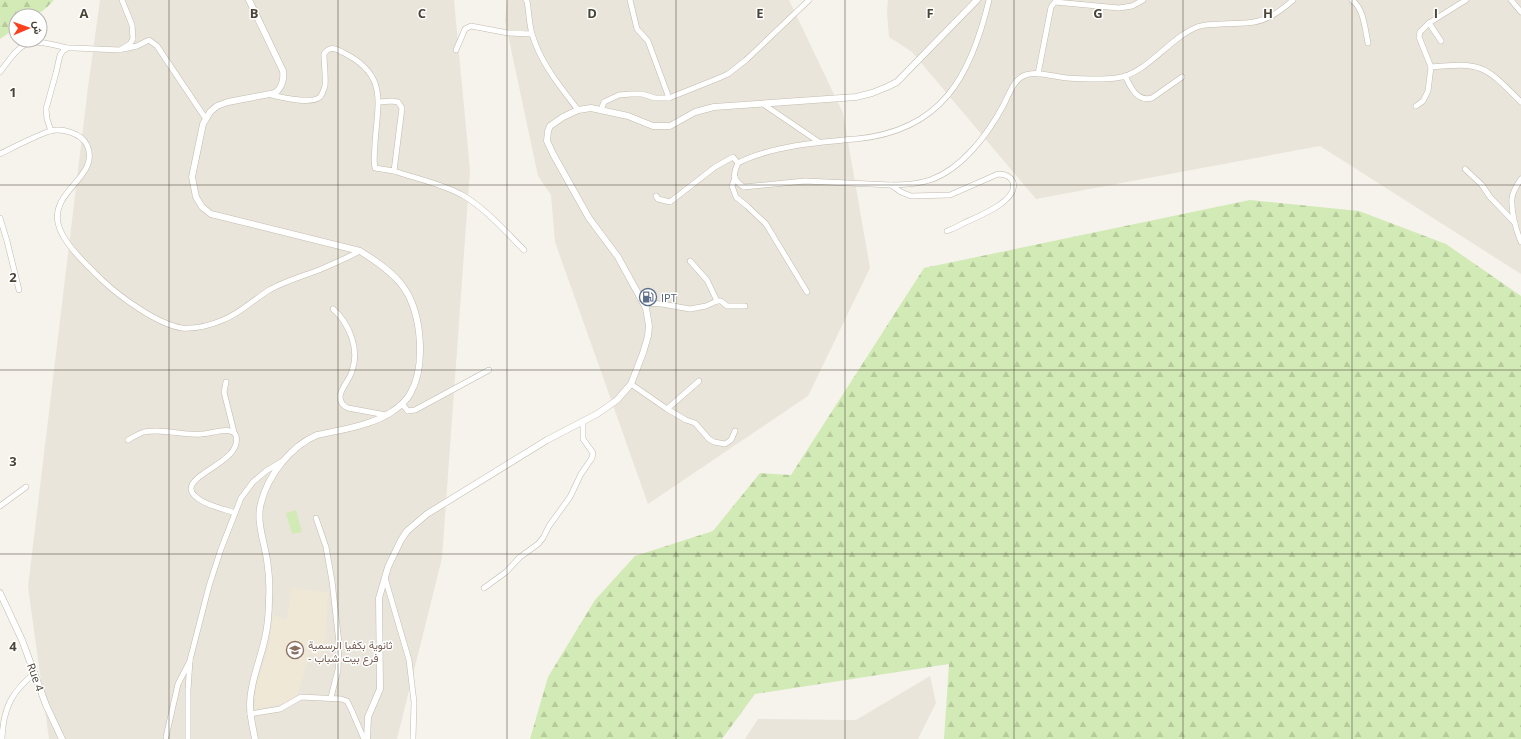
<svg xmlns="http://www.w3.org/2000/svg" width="1521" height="739" font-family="'Open Sans',Vazirmatn,sans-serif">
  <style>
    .residential { fill: #eae5da }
    .education { fill: #efe8d6 }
    .grass { fill: #d2eab5 }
    .forest { fill: url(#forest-firs) }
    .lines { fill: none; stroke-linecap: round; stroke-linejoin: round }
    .minor-casing { stroke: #c2bbae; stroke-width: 6 }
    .tertiary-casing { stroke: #c2bbae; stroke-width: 7 }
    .minor { stroke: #fff; stroke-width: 5 }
    .tertiary { stroke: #fff; stroke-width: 6 }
    .grid { fill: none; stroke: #4b4439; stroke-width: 1; stroke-opacity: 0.55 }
    .labels { text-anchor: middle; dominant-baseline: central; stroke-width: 3; stroke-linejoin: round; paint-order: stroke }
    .service-label { font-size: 11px; fill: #4e5e75; stroke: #fff; text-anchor: start }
    .education-label { font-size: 11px; fill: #785e54; stroke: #fff; text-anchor: start }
    .street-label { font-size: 11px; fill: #4b4439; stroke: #fff }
    .grid-label { font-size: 13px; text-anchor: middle; font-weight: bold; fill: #4b4439; stroke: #fff; stroke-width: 3; stroke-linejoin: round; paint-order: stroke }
  </style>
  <defs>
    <pattern id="forest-firs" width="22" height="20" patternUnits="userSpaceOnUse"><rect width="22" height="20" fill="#d2eab5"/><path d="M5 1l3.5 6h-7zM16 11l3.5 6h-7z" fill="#b6ca9c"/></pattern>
  </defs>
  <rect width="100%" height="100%" fill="#f6f3ec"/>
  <g class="residential">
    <polygon points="100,0 454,0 470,170 442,558 397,739 49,739 28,587 88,87"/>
    <polygon points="507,0 789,0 843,113 870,268 808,396 648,504 555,242 551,195 538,176 505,21"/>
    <polygon points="888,0 1521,0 1521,274 1320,146 1036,199 912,52 889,37 887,12"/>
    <polygon points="930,676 936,703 918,739 745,739 758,719 856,720"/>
  </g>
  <polygon class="education" points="292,588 328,593 325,641 321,655 309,654 298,694 286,703 255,709 256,686 269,647 273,615 287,620"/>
  <polygon class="grass" points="296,510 302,532 292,534 286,513"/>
  <g class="forest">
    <path d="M0,0H54C39,16 37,16 16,16V28L0,39Z"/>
    <polygon points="1250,200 1359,211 1446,244 1521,296 1521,739 944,739 949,664 755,694 722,739 530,739 548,677 595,600 635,556 713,531 760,473 791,475 924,268"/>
  </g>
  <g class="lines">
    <g class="minor-casing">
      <g id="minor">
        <path d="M526,0L527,1C529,12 529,24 532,34C541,64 560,86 578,110"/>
        <polyline points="630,0 637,29 648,41 669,98"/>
        <path d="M989,0C971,76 942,131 856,139C820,142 771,146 738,163C733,174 732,180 744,187L805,181L891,185C904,185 918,184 930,180C962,169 988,134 1003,106C1008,97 1013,81 1023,76C1036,70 1054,77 1067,78C1083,79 1100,80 1116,78C1146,75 1169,38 1197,27C1205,24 1213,25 1221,24C1232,23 1244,24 1254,22C1268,20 1283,9 1293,0"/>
        <path d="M1352,0C1364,9 1365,29 1368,43"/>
        <polyline points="1511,0 1521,12"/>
        <polyline points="1441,41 1429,23 1466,0"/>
        <polyline points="124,49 137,46 149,40 157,46 206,119"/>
        <polyline points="456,50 465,29 471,26 508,33 532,34"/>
        <path d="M1431,67C1483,62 1485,66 1521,102"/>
        <path d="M0,72C25,38 27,38 67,48"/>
        <polyline points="1038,74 1051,7 1055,2 1119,8 1132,6 1143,0"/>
        <path d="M1125,76C1131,88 1137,102 1152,98L1182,77"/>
        <path d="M271,95C281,97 311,105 320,97C322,95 324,89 325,86C326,76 324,65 324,54C329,46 335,48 342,52C388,74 378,101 375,143C375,151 373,160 375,168L394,171L402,108L398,102L392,101L379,102"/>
        <polyline points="763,104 819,142"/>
        <polyline points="1416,106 1423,101 1428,91 1431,67 1419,37 1420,32 1429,23"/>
        <polyline points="601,110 604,102 619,95 631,94 642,94 655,98 669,98 719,78 728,74 746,60 809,0"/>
        <polyline points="51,131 47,119 46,109 56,73 60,55 63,51 67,48 74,48 120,50 130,44 133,39 132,25 122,0"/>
        <path d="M0,154C14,147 35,136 50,131C62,128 81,133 87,145C101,176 51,190 58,223C62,243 88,266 102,280C120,297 157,324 182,328C195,329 211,325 223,320C241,313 255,298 271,289C286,281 303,276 319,270C333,264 347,258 360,251"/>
        <polyline points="1465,169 1482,185 1490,197 1515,223"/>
        <path d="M394,171C417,179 443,184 464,196C487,210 505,231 524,250"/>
        <polyline points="735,177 732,186 736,197 747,206 766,224 807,292"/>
        <path d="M1521,179C1517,185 1512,192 1512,199C1511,212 1516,230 1521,242"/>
        <path d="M891,185L901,192L911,196L950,195L998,174C1004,174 1010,175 1013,182C1019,201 977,217 964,223C959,226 953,229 947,231"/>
        <polyline points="656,196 658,199 670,202 715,167 733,157 738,163"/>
        <polyline points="0,218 7,241 19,290"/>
        <polyline points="690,261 707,280 717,301"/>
        <polyline points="644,303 662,304 690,309 706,306 717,301 721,301 727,306 745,306"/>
        <path d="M333,309C349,323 360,349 352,371C350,379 341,388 340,396C340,402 343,406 348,408L386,415"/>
        <polyline points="226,382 224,392 234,432"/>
        <polyline points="631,384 667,409 686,420 695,423 709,439 714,442 725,444 731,440 735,431"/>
        <polyline points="402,404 408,411 415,410 489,370"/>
        <polyline points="667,409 699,381"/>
        <path d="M128,440C133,437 138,434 144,432C164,428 183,436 202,434C210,434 233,425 236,436C242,461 191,472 191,489C192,502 224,509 235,513"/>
        <polyline points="0,506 26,487"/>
        <polyline points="316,518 326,547 332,581 339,643 338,670 331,697"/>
        <polyline points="385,578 409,660 414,702 413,739"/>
        <polyline points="484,588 506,572 520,557 538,544 543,538 549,526 570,497 581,474 592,458 593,453 583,439 583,422"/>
        <polyline points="250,714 280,709 301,697 341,699 347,701 351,709 364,739"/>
        <polyline points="166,737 178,684 190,661"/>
        <path d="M2,739C3,709 11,692 35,673"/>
        <polyline points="188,739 188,690 190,660 209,586 221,549 241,498 253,482 266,471 281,462"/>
      </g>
    </g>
    <g class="tertiary-casing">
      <g id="tertiary">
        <path d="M249,0L283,71C284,79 282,88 275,93L228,102L217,106L210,112L206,119L203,124L192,177L196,197L202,207L211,214L360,251C376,261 394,273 404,288C422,314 426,367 410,394C406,401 399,407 393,411C374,425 340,430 317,435C291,446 268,475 261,503C256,521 264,541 267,560C269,573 270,586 269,599C269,612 268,625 265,638C260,661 250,683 250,706C250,717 253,728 255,739"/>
        <polyline points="0,593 22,640 46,705 62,739"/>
        <polyline points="367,739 368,717 380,689 379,598 388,567 401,540 407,531 427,514 547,440 597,414 617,400 631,384 643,353 648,336 649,326 646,308 618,257 589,218 553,154 547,141 548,131 550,126 563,117 578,110 591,108 628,116 653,126 670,126 695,112 714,107 856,97 872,93 887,87 897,82 977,0"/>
      </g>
    </g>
    <use href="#minor" class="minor"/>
    <use href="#tertiary" class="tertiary"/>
  </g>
  <path class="grid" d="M169,0V739M338,0V739M507,0V739M676,0V739M845,0V739M1014,0V739M1183,0V739M1352,0V739M0,185H1521M0,370H1521M0,554H1521"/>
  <defs>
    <g id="fuel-ring" transform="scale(0.9)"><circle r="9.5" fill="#fff" stroke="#5c6f8a" stroke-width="1.5"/><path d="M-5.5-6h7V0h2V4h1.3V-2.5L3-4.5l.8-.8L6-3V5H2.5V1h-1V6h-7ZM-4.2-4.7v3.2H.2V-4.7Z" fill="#5c6f8a"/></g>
    <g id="school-ring" transform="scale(0.9)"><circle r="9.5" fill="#fff" stroke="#8d6e63" stroke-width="1.5"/><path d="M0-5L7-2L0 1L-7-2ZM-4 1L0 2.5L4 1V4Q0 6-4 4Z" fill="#8d6e63"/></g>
  </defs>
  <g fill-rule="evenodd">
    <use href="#fuel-ring" x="648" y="297"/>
    <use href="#school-ring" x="295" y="650"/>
  </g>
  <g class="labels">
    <g class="service-label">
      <text x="661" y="297">IPT</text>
    </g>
    <g class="education-label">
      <text x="308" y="644">ثانوية بكفيا الرسمية<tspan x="308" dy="13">- فرع بيت شباب</tspan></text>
    </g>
    <g class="street-label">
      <text transform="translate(36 677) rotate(70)">Rue 4</text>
    </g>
  </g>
  <g class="grid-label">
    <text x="84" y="18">A</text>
    <text x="254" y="18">B</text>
    <text x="422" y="18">C</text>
    <text x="592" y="18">D</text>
    <text x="760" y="18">E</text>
    <text x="930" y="18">F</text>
    <text x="1098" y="18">G</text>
    <text x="1268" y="18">H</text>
    <text x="1436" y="18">I</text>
    <text x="13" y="97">1</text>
    <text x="13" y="282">2</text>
    <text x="13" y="466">3</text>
    <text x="13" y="651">4</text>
  </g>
  <g transform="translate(28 28) rotate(88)"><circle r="19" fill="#ffffff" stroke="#b7b4b0"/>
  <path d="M0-3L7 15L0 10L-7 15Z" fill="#fc3f1d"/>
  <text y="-6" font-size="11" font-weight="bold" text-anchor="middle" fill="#4b4439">ش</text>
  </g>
</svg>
